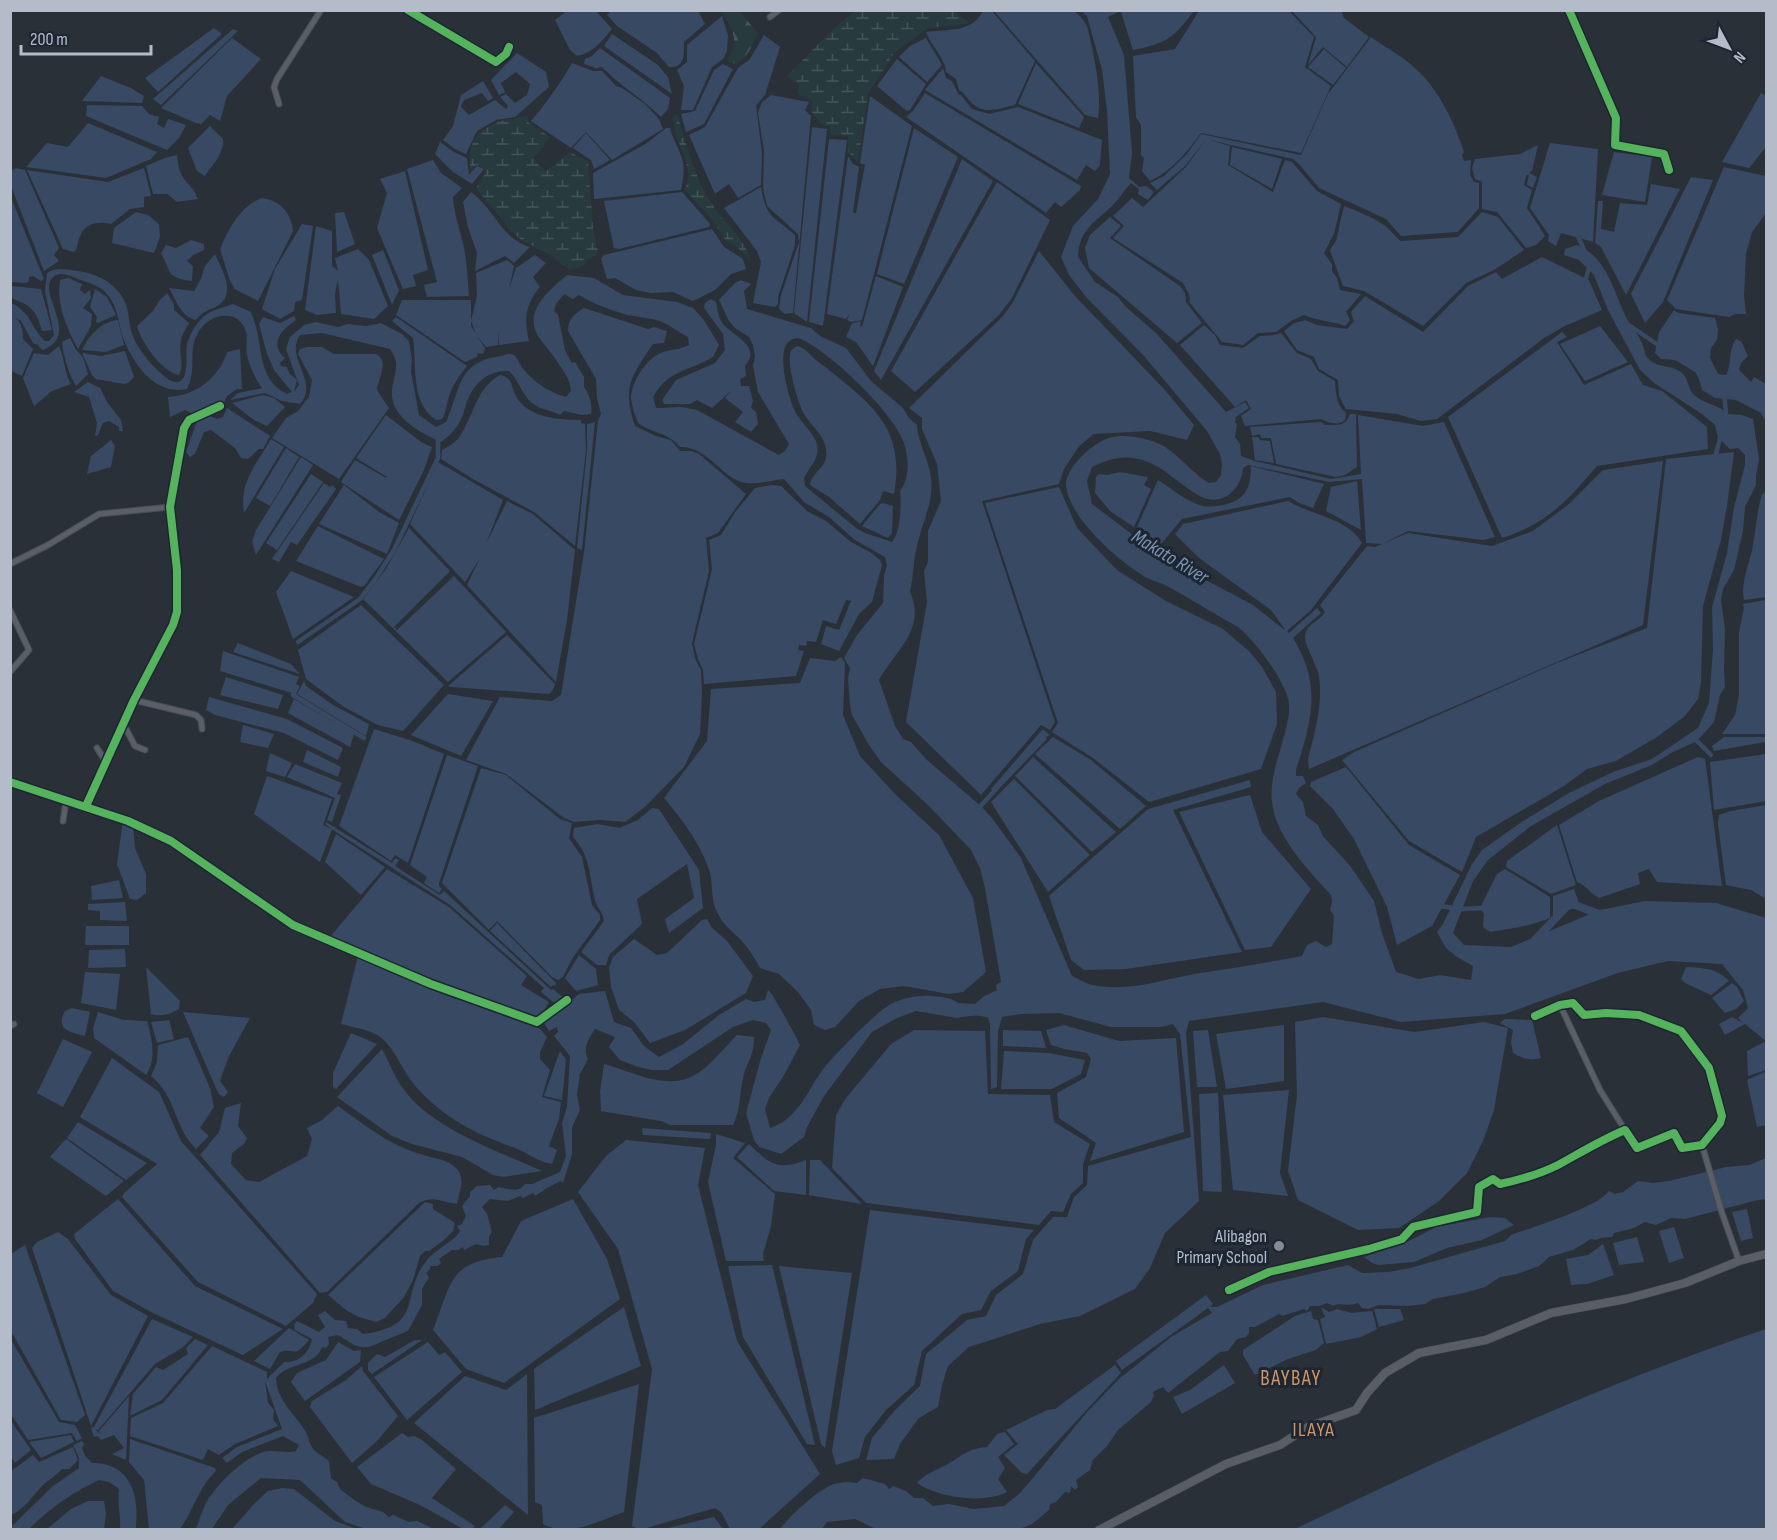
<svg xmlns="http://www.w3.org/2000/svg" width="1777" height="1540" font-family="'Sofia Sans Condensed',sans-serif">
  <style>
    .forest { fill: url(#forest-firs) }
    .wetland { fill: url(#wetland-marsh) }
    .water { fill: #384963; fill-rule: evenodd }
    .lines { fill: none; stroke-linecap: round; stroke-linejoin: round }
    .canal { stroke: #384963; stroke-width: 4.5 }
    .river { stroke: #384963; stroke-width: 8 }
    .street-casing { stroke: #484c53; stroke-width: 7 }
    .secondary-casing { stroke: #484c53; stroke-width: 9 }
    .street { stroke: #5a5e66; stroke-width: 5 }
    .secondary { stroke: #595d64; stroke-width: 8 }
    .cycleway-casing { stroke: #1d2633; stroke-width: 11 }
    .cycleway { stroke: #56b35d; stroke-width: 8 }
    .poi-dot { fill: #848b96; stroke: #1d2633; stroke-width: 2 }
    .labels { text-anchor: middle; dominant-baseline: central; stroke-width: 6; stroke-linejoin: round; paint-order: stroke }
    .poi-label { font-size: 18px; fill: #b4bcc9; stroke: #1d2633; text-anchor: end }
    .water-label { font-size: 20px; font-style: italic; fill: #7c92b1; stroke: #1d2633 }
    .neighbourhood-label { font-size: 20px; letter-spacing: 1.5px; fill: #d59563; stroke: #1d2633 }
    .quarter-label { font-size: 21px; letter-spacing: 1.5px; fill: #d59563; stroke: #1d2633 }
  </style>
  <defs>
    <pattern id="forest-firs" width="22" height="20" patternUnits="userSpaceOnUse" patternTransform="scale(1.5)"><rect width="22" height="20" fill="#273a3e"/><path d="M5 1l3.5 6h-7zM16 11l3.5 6h-7z" fill="#445559"/></pattern>
    <pattern id="wetland-marsh" width="20" height="14" patternUnits="userSpaceOnUse" patternTransform="scale(1.5)"><rect width="20" height="14" fill="#273a3e"/><path d="M1 5h8M5 5V1M11 12h8M15 12V8" fill="none" stroke="#445559"/></pattern>
  </defs>
  <rect width="100%" height="100%" fill="#2a3038"/>
  <path class="forest" d="M721,11H739L758,33C752,46 748,57 736,64L727,61C740,41 733,28 721,11Z"/>
  <g class="wetland">
    <polygon points="855,11 954,11 968,22 966,24 928,28 894,53 868,94 858,162 848,152 848,136 831,135 830,127 822,125 811,111 812,100 798,94 799,85 787,76 834,28"/>
    <path d="M677,114C686,143 694,175 710,201C723,223 745,236 751,262L738,248L726,241L711,218L685,190L689,175L685,157L676,136L673,117Z"/>
    <path d="M527,116L529,123L550,137L544,144L545,146L533,158L546,171L570,152L588,162L593,228L598,252L595,256L587,259L585,265L570,270L549,254L523,241L511,231L476,188L486,172V169L476,165L471,172C466,150 473,133 495,123C504,119 517,119 527,116Z"/>
  </g>
  <g class="water">
    <path d="M567,11H596L612,29C602,41 593,53 577,56L570,50L555,20Z"/>
    <path d="M611,11H698L705,24L684,42C684,55 685,68 669,67L657,53L617,26L607,15Z"/>
    <path d="M983,11H992L1035,61L1015,105C1001,108 985,115 973,104C967,99 966,94 959,90L956,79L946,72C945,57 931,46 926,32C948,29 972,33 983,11Z"/>
    <path d="M994,11H1074C1079,15 1086,22 1088,29C1094,58 1102,89 1098,118L1085,115Z"/>
    <path d="M1081,11H1120L1108,17L1124,55L1132,153L1129,178L1139,187L1146,186L1154,192L1148,200L1138,194L1139,189L1131,183C1124,190 1119,199 1112,206C1094,223 1079,230 1078,257L1095,282L1118,297L1126,307L1156,333L1226,412L1245,402L1249,408L1236,417L1235,422L1237,424L1235,437L1240,444L1241,456L1255,461L1331,479L1361,474L1358,415L1423,426L1444,422L1495,537L1483,540L1408,531L1384,543L1408,533L1492,546L1533,531L1569,504L1603,470L1663,461L1643,625L1309,769L1308,759C1315,732 1323,704 1319,676C1317,665 1304,644 1305,636C1306,624 1320,621 1325,612L1320,605L1367,546L1375,547L1382,544L1366,543L1362,479L1329,482L1248,465L1243,468C1242,488 1223,507 1202,497C1178,485 1162,462 1133,458C1118,456 1105,461 1092,467L1087,481L1092,504L1162,557L1253,605L1286,631L1271,610L1199,558L1175,534L1183,524L1288,501C1311,515 1348,518 1362,543L1311,610L1287,631L1289,633L1317,608L1321,613L1293,638C1322,685 1312,720 1296,770V776H1303L1306,783L1299,788L1296,794L1303,802L1306,816L1318,825L1323,836L1351,867L1374,901L1382,933L1396,972L1419,979L1440,975L1471,980L1473,966L1457,957L1446,948L1437,932L1443,924L1472,864L1482,850L1523,821L1569,793L1613,772L1652,759L1698,728L1709,703L1713,649L1712,607L1727,553L1734,507L1745,465V455L1738,448L1730,449L1718,438L1715,425L1702,414L1654,383L1640,370L1608,310L1594,275L1579,260L1564,255L1565,249L1577,245C1608,258 1613,291 1627,319C1631,327 1638,334 1642,343C1644,347 1644,352 1646,356C1656,370 1671,363 1682,373C1688,378 1688,388 1693,394C1703,404 1718,404 1728,414L1742,415L1753,419L1759,459L1756,476V485L1745,507L1743,531L1734,570L1723,589L1721,600L1725,629L1724,671L1725,687L1720,695L1714,722L1697,741L1671,753L1652,765L1605,784L1531,826L1488,860L1473,881L1453,933L1464,945L1511,947L1600,910L1645,901L1716,903L1766,918V1041L1745,1024L1725,1035L1719,1024L1732,1017L1743,1023L1738,1018L1748,1008L1743,990L1722,964L1668,961L1618,973L1505,1014L1401,1022L1323,1002L1189,1021L1186,1032L1199,1201L1165,1233L1150,1268L1135,1289L1080,1316L1040,1324L969,1347L948,1366L942,1385L938,1407L919,1418L900,1444L894,1459L866,1460L872,1438L895,1410L920,1386L926,1354L967,1320L986,1316L996,1295L1023,1274L1033,1240L1053,1217H1067L1074,1197L1087,1185L1088,1166L1191,1137L1180,1034L1173,1024L1161,1027H1111L1059,1013L1021,1014L1002,1017L998,1032L997,1087L991,1089L990,1024L988,1018C981,1014 965,1016 957,1018L916,1011L897,1018L872,1032L824,1096L807,1127L804,1137L781,1154L759,1147L754,1140L746,1113L761,1058L771,1030L766,1023L753,1020L733,1027L668,1070H651L635,1066L620,1060L609,1047L615,1037L595,1029C589,1038 582,1049 588,1059L580,1074L577,1095L580,1110L572,1127V1154L563,1183L561,1181C551,1185 544,1190 535,1196L533,1193L523,1198L520,1196L508,1201L490,1199L482,1207L487,1214L492,1232L489,1236V1245L483,1246L476,1244L464,1250L463,1247L458,1250H452L439,1259L441,1263L437,1266H430V1269L426,1273L429,1277L422,1289V1305L408,1331C399,1335 390,1338 381,1342C361,1352 357,1347 338,1335L328,1337L329,1344L326,1348L322,1347C315,1367 288,1362 276,1378C277,1401 295,1414 306,1432C309,1438 309,1444 314,1450C318,1454 324,1457 329,1461L331,1478L337,1482L340,1489L353,1499L366,1507L383,1512L389,1517L393,1515L409,1522L417,1521L434,1529H366L345,1522L300,1480L261,1478L228,1505L212,1529H196C199,1521 202,1511 206,1503C217,1484 242,1459 263,1452C273,1449 285,1454 296,1451L299,1445L283,1436L242,1452L227,1463L222,1458L237,1447L282,1429L265,1381L268,1403L274,1410L273,1419L278,1426L235,1444L219,1455L208,1449L203,1460L130,1436L131,1418L163,1403L212,1346L267,1372V1379L284,1362C299,1363 309,1353 312,1339L295,1330L294,1325L297,1321L319,1332L325,1327L318,1315L325,1311L335,1320L346,1321L348,1328L357,1329L363,1334C427,1326 398,1294 428,1259C435,1250 456,1240 460,1231L457,1226L462,1224L466,1216L462,1206L470,1196V1192L477,1186L490,1185L494,1190L498,1187C508,1188 517,1194 525,1184H532L560,1172L566,1156L562,1123L567,1107L570,1056L554,1036L558,1032L557,1027L549,1031L544,1023L579,994L605,991L614,1022L631,1028L644,1046L659,1057L683,1044L719,1015L746,999L754,1002L765,1000L768,990C773,993 796,1037 800,1045L783,1077L769,1098L765,1109L770,1128C797,1119 806,1094 821,1072C830,1059 878,1010 891,1004C903,998 918,995 931,996C940,997 952,997 958,1003L975,1004L983,997L997,990L996,985L1001,982L985,888L980,868L971,850L928,805L881,762L869,745L852,715L850,705L848,678L850,668L844,658L857,635L883,603L884,576L887,565L885,557L855,540L829,517L804,502L784,479C772,480 753,486 741,482C719,474 706,446 680,447C668,432 653,434 638,423C635,415 632,407 631,399C631,382 646,359 661,353C670,349 680,350 689,345L688,337C678,332 670,325 660,321C649,318 638,317 627,315C611,310 593,304 579,295L573,299L564,294L556,304L554,311L558,315L565,350L572,363L575,362L584,377V387C589,393 593,406 591,414L582,415L564,411L560,415C551,410 541,410 532,403C522,395 519,380 509,371C490,370 476,381 468,399C465,406 464,414 460,421C456,430 449,436 441,442C421,433 389,417 392,390C393,381 397,370 396,362C396,359 392,352 390,349L322,333L300,335C284,357 320,382 300,404L282,401L265,393L230,400L238,393L262,388C256,380 249,365 247,355C245,347 248,339 246,332C243,318 229,313 217,317C208,320 201,326 197,335C188,351 197,371 187,389C156,396 134,365 124,340C118,324 119,307 106,293C100,286 87,282 78,279C72,276 63,272 56,275C31,289 84,334 43,350C24,335 36,315 11,310V303C29,310 31,328 45,341H49L54,335L45,291L47,273C58,266 67,270 78,271C96,274 110,280 121,295C128,305 128,313 130,325C132,343 149,363 162,374C166,378 172,383 178,382C190,379 185,353 187,344C190,333 198,320 207,314C215,309 225,307 233,304L251,312C253,318 256,325 257,331C262,354 261,382 287,394L292,392L274,370L267,354L259,324L263,317L280,323L294,316L296,320C282,330 268,343 285,358L280,363L281,366L287,367L289,373L297,380L294,392L299,385L286,349L290,337L304,325L316,322L338,327L348,324L366,326L381,323L402,334L409,341L412,360L411,371L419,415L436,427L446,422C461,390 456,362 501,356C505,355 509,352 514,355C518,358 520,366 524,370C535,383 549,392 566,397L571,391C570,381 566,374 560,366C554,356 545,346 538,336C523,310 550,290 567,275L594,278L623,295L677,302L693,308L704,320L719,345L713,357C688,372 669,369 653,397L656,408L682,407L697,410L779,455L785,451L789,444L758,392L753,366L755,356L753,345L749,337L735,328L729,321L719,300L735,283L741,280L751,284L744,291L747,309L811,328L820,336L846,348L871,381L903,408L909,418L917,425C918,444 929,459 931,478C934,502 923,520 918,542C913,558 914,575 910,592C927,629 895,651 879,680L895,726L903,739L911,742L927,760L982,807L992,818L1021,858L1072,976C1079,979 1086,984 1093,985C1131,993 1170,977 1207,972C1239,967 1271,962 1302,956L1307,945L1316,941L1326,947L1332,944L1334,916L1330,910L1332,902L1331,895C1311,873 1278,839 1273,808C1268,784 1277,762 1283,740C1286,729 1290,715 1289,703C1286,682 1255,640 1238,627C1214,614 1191,599 1167,586C1159,582 1149,580 1142,575C1120,561 1097,540 1081,519C1075,510 1067,497 1066,486C1065,468 1091,445 1106,439C1120,433 1141,437 1155,442C1176,450 1190,472 1209,483L1216,482L1221,475L1222,464L1220,454L1207,431L1144,356L1086,297L1069,275L1061,257L1073,226L1098,199L1110,174L1107,110L1102,70L1087,16ZM798,338C827,348 895,414 904,443C909,459 910,478 900,491C902,503 900,534 892,542L865,533L856,528L805,486L804,478C810,465 820,460 817,444C814,433 802,424 796,413C789,400 778,359 786,345C789,340 793,339 798,338Z"/>
    <path d="M1125,11V10L1194,11C1173,38 1168,43 1133,50L1121,12Z"/>
    <path d="M1199,11H1289L1314,37L1305,67L1331,86L1301,153L1201,133C1186,153 1173,170 1150,181L1142,171L1144,158L1141,155V125L1136,117L1133,56L1175,49Z"/>
    <polygon points="1292,11 1341,11 1344,18 1369,37 1347,67 1323,47 1308,65 1316,37"/>
    <polygon points="722,16 728,35 727,51 723,59 712,67 693,110 681,110 684,86 677,70 687,62 687,45"/>
    <polygon points="214,28 222,34 158,92 145,78"/>
    <polygon points="233,29 238,31 161,105 153,99"/>
    <polygon points="612,34 658,65 668,77 672,94 604,46"/>
    <polygon points="764,35 780,47 765,95 756,106 762,153 761,185 738,198 729,184 715,194 689,135 705,127 738,68 750,59"/>
    <path d="M1371,37C1386,48 1404,57 1417,70C1439,90 1455,124 1464,152L1462,155L1464,161L1471,160L1470,175L1474,182L1479,183V208L1458,232L1401,236L1386,219L1319,188L1299,164L1293,159L1209,140L1230,146L1228,165L1273,192L1285,160L1292,162L1317,191L1341,204L1334,234L1324,253L1332,264V271L1337,278L1340,290L1361,294L1346,312L1350,320L1345,326C1331,321 1318,321 1304,315L1291,321L1276,332L1258,333L1243,345L1222,342L1190,303L1189,294L1183,283L1113,238L1124,226L1113,216L1132,198L1143,207L1186,167L1206,139L1185,166L1157,190L1150,183L1164,176L1187,154L1201,134L1301,155L1328,94Z"/>
    <polygon points="232,38 261,59 227,96 220,121 210,115 201,124 196,123 161,108"/>
    <polygon points="926,38 942,65 927,82 899,57 910,46"/>
    <path d="M600,48L670,98L668,109L661,117C642,98 620,86 602,67L596,68L584,64L585,59L592,56Z"/>
    <polygon points="1324,49 1346,68 1333,85 1308,67"/>
    <polygon points="517,53 546,72 549,87 515,117 496,120 477,131 466,154 455,149 443,140 453,126 461,95 483,81 493,98 488,101 482,93 464,100 461,107 469,115 495,100 506,109 508,106 500,97 506,94 515,103 527,95 530,84 516,72 501,83 505,92 499,95 491,80"/>
    <polygon points="897,59 926,84 910,110 907,111 877,86"/>
    <path d="M572,63L593,71H602L616,86L622,88L645,104L659,119L663,129L612,160L586,132L571,148L531,121C547,102 560,84 572,63Z"/>
    <polygon points="1036,63 1084,117 1079,128 1018,104"/>
    <polygon points="723,64 733,69 704,124 686,132 681,114 695,111 714,70"/>
    <polygon points="943,68 946,78 952,81 959,95 961,95 972,109 989,114 1018,107 1102,140 1100,165 1095,171 1086,165 1077,180 925,90"/>
    <polygon points="101,76 131,88 144,96 142,103 82,101"/>
    <polygon points="925,93 1081,186 1080,190 1061,207 1055,202 1046,213 906,117 913,111"/>
    <polygon points="1761,93 1766,96 1766,147 1749,168 1722,162"/>
    <polygon points="771,95 809,102 805,110 811,116 793,313 785,314 779,309 781,295 799,242 798,234 767,206 763,188 764,150 758,113 762,102"/>
    <polygon points="870,96 912,126 862,320 851,322 847,320 850,313 846,319 827,314 848,156 853,164 859,167 853,213 856,213 865,165 860,163"/>
    <polygon points="87,105 142,106 149,114 159,117 157,124 164,128 168,119 186,125 179,138 167,150 86,116"/>
    <polygon points="88,123 157,152 151,159 106,178 26,167 47,143 68,147"/>
    <path d="M210,126L223,139C224,154 213,164 205,176L197,171L188,148Z"/>
    <polygon points="812,127 827,129 807,322 794,313"/>
    <path d="M666,128H670L672,135C683,160 687,163 681,190L594,199L593,173L647,143Z"/>
    <polygon points="914,128 958,157 904,284 877,274"/>
    <polygon points="586,133 610,160 594,169 591,160 573,148"/>
    <polygon points="829,139 847,140 823,326 809,322"/>
    <polygon points="440,142 454,152 467,158 469,175 477,166 484,169 472,184 453,172 435,154"/>
    <polygon points="1550,143 1598,149 1593,242 1561,233 1556,246 1548,241 1549,235 1530,208"/>
    <polygon points="1538,145 1532,171 1529,173 1537,177 1533,188 1527,185 1529,174 1526,176 1524,185 1532,190 1527,208 1545,236 1536,245 1526,248 1497,212 1482,209 1482,182 1475,179 1472,168 1475,159 1520,154"/>
    <polygon points="1232,147 1282,159 1272,189 1230,165"/>
    <polygon points="1614,152 1652,157 1645,202 1602,195"/>
    <path d="M177,155C178,163 179,172 184,179C191,188 193,187 198,199L177,202L167,194H153L146,166L165,158Z"/>
    <polygon points="962,159 993,181 881,380 874,371"/>
    <path d="M433,160L441,173L462,188L453,197C454,217 462,234 465,253C467,267 468,281 469,296L427,297L424,285L437,282L407,169Z"/>
    <polygon points="1724,167 1766,176 1766,213 1752,232 1746,254 1744,296 1746,314 1735,314 1729,317 1676,309 1667,300"/>
    <polygon points="16,168 25,170 59,248 54,255 59,261 44,271 11,186 11,171"/>
    <path d="M144,168L151,196L144,197V207L130,209L111,224C97,221 84,223 79,239C77,245 78,248 74,252L63,249L27,170L108,182Z"/>
    <polygon points="405,171 428,270 413,275 416,286 403,289 377,228 387,193 380,179"/>
    <polygon points="1691,177 1713,180 1663,302 1645,323 1631,294"/>
    <polygon points="997,182 1050,220 1012,298 999,315 915,392 891,371"/>
    <polygon points="1651,184 1680,189 1626,295 1601,247 1595,243 1598,201 1603,201 1601,229 1614,232 1620,203 1647,205"/>
    <path d="M761,187C766,218 773,216 795,235V245L778,297V304L775,307L753,303L761,262L757,251L724,208Z"/>
    <path d="M471,192C494,208 501,239 530,247L514,263L505,256L475,271L477,253L468,227L463,202Z"/>
    <polygon points="682,192 710,224 709,227 619,249 614,248 604,201"/>
    <polygon points="10,195 44,279 41,281 33,276 29,277 29,281 26,283 11,282"/>
    <path d="M262,198C281,201 291,213 293,231L258,301L235,289L230,281L220,249C228,230 241,205 262,198Z"/>
    <path d="M1344,206C1358,211 1372,217 1384,225C1390,229 1394,236 1401,241L1458,237L1482,212L1498,217L1524,250L1494,270L1466,283L1423,326L1364,291L1343,286L1330,250L1336,241Z"/>
    <polygon points="136,212 148,215 159,224 160,237 154,253 112,243 114,228"/>
    <polygon points="344,212 355,244 337,252 335,213"/>
    <polygon points="1110,217 1121,226 1110,238 1180,286 1185,293 1186,302 1202,323 1177,343 1089,268 1085,248 1090,235"/>
    <polygon points="302,224 313,226 302,300 295,302 294,311 280,319 262,309 275,269"/>
    <polygon points="316,226 332,231 332,266 338,271 335,258 358,249 369,260 388,306 374,319 341,314 338,279 335,294 336,313 317,315 305,310"/>
    <polygon points="712,229 724,247 743,259 746,269 731,274 715,290 693,301 673,292 651,293 636,290 615,278 607,279 601,259 604,255"/>
    <path d="M191,240L204,244V250L193,255L187,261L193,266L192,281C165,278 172,272 161,253L166,245L176,248Z"/>
    <polygon points="383,250 399,290 392,305 372,255"/>
    <polygon points="1039,251 1075,296 1164,389 1194,425 1187,440 1150,431 1094,434 1079,446 1064,469 1059,484 982,501 1055,722 1050,730 1041,725 981,795 906,722 927,602 924,571 928,562 928,531 941,501 937,464 922,429 922,418 909,408 1003,316 1013,302"/>
    <path d="M215,254C221,268 236,292 220,304C210,311 205,309 196,320C181,317 176,300 169,288L194,291L201,279L205,266Z"/>
    <path d="M535,255L546,263L533,277L540,287C525,304 524,320 529,341L499,345V330L498,345L486,347L477,336L485,348L483,354L478,353L477,357L465,362L396,315L402,300H471V326L476,334L471,321L477,296L476,273L507,260L514,266L509,289L516,268Z"/>
    <polygon points="1542,257 1589,280 1602,310 1565,326 1544,338 1437,419 1421,421 1397,414 1346,409 1339,396 1338,380 1319,369 1314,357 1297,350 1284,331 1294,323 1305,320 1317,325 1347,329 1354,321 1351,312 1365,296 1423,332 1468,286 1496,272 1502,279"/>
    <polygon points="876,276 903,287 873,366 856,342 846,337 852,323 861,321 860,326 862,327"/>
    <path d="M68,278L82,284L80,290L85,294L90,290L91,298L83,308L92,314L91,326L78,349C67,328 56,305 60,280Z"/>
    <path d="M11,286L41,289L52,330L42,331C39,320 36,310 25,304C20,301 15,301 11,297Z"/>
    <polygon points="95,289 107,297 116,315 98,323 96,322 97,317 90,307"/>
    <path d="M167,293L174,304V310L189,323C187,328 181,335 181,341C178,353 185,364 179,375C162,372 141,342 137,326L153,311L159,301Z"/>
    <path d="M711,299L716,302C718,310 718,319 724,325C735,337 762,347 745,366L746,376L740,379L741,386H749L753,401L751,408L756,412L758,424L751,432L735,422L743,412L725,398L732,390L712,408L697,400L690,404H664L662,400L676,380L715,363L725,350L723,334L704,308L705,303Z"/>
    <path d="M584,308L648,329L654,327L667,331L664,343L653,344C631,377 622,387 635,426L656,436L671,440L680,451H691L699,454L746,494L718,533L706,538L709,571L692,643L695,659L701,670L702,694L700,734L684,767L646,806L625,822L600,820L574,822L564,818L506,774L466,760L500,697L552,701L561,695L584,552L598,421L601,414L597,398L596,379L568,331C568,319 574,314 584,308Z"/>
    <path d="M1674,310L1678,313L1715,318L1718,329L1717,340L1711,348L1710,358L1718,374L1726,375C1732,364 1728,350 1736,339L1741,341L1748,356L1741,363L1739,370L1751,382L1754,377L1766,384V422L1761,413L1736,400L1715,398L1702,390C1697,365 1686,360 1661,359L1655,353L1659,332Z"/>
    <path d="M11,315C21,320 23,328 23,339L33,349L22,376L11,371Z"/>
    <path d="M396,317L467,366C459,376 451,387 448,400C446,408 446,412 442,419L436,420C410,403 417,365 413,338L392,321Z"/>
    <path d="M118,320L124,345L106,352L82,350C89,335 101,322 118,320Z"/>
    <path d="M1204,325L1215,335L1220,345L1243,348L1260,336L1274,335L1281,333L1297,353L1311,359L1318,371L1335,381C1336,392 1336,406 1346,413L1345,420C1339,426 1328,423 1321,419L1245,426L1241,416L1251,409L1246,400L1235,407L1180,345Z"/>
    <polygon points="1600,326 1628,362 1585,381 1560,344"/>
    <path d="M1562,332L1567,337L1557,342L1584,385L1631,364L1643,385L1662,391L1707,427L1708,449L1597,466C1567,501 1548,523 1502,538L1448,417Z"/>
    <path d="M70,338L76,350L83,357L88,374L76,386C69,374 63,356 62,342Z"/>
    <path d="M59,346C65,359 64,373 71,384L52,391L34,406L23,378L34,353L48,355Z"/>
    <path d="M798,346C809,350 814,361 824,366C871,404 906,427 894,494L883,491L880,500L860,524L829,497L810,485C812,470 829,469 826,449C824,434 811,426 804,414C798,403 788,368 790,356C790,350 793,348 798,346Z"/>
    <path d="M307,347H322L334,354H376C390,362 378,378 377,390L389,408L339,479L272,438L286,418L298,411L309,397L312,380L298,354L300,349Z"/>
    <path d="M240,349L242,389H237L227,396L224,403L194,414L185,410L170,417L168,397C195,396 219,378 227,352Z"/>
    <polygon points="125,351 134,377 128,383 124,384 96,379 92,375 82,353 101,356"/>
    <path d="M500,375C514,378 510,386 516,396C528,418 559,420 581,420V423L585,424L586,450L575,546L534,512L473,479L441,459L442,450C448,447 454,443 458,439C474,417 475,389 500,375Z"/>
    <polygon points="88,382 100,388 107,402 121,420 123,431 119,431 119,427 109,421 103,423 98,435 95,436 97,423 89,397 74,392"/>
    <polygon points="263,395 274,398 285,407 267,426 254,420 232,403"/>
    <polygon points="227,408 270,436 263,449 259,449 248,459 241,458 235,448 211,430 204,432 195,454 190,457 186,452 197,421 208,415 217,419 223,417"/>
    <path d="M1350,414H1356L1357,467L1345,475L1336,477L1276,464L1271,438H1261L1260,434L1252,436L1250,427L1321,422L1325,425C1336,425 1346,427 1350,414Z"/>
    <polygon points="386,415 421,442 432,447 424,470 399,520 341,482 355,460 386,478 387,477 356,458"/>
    <polygon points="595,422 582,550 577,548 587,450 587,424"/>
    <polygon points="1252,437 1258,437 1260,440 1270,441 1274,463 1255,460"/>
    <path d="M271,439L284,447L244,513C239,482 256,465 271,439Z"/>
    <polygon points="111,440 115,446 111,467 87,474 91,456"/>
    <polygon points="286,448 299,457 270,506 256,498"/>
    <polygon points="1734,452 1727,506 1721,540 1703,606 1701,683 1698,699 1685,716 1657,737 1616,761 1587,769 1564,786 1476,837 1462,872 1409,841 1342,760 1354,752 1559,662 1647,628 1666,459"/>
    <polygon points="301,457 313,465 256,555 252,542 256,530"/>
    <polygon points="438,462 503,500 486,544 507,501 533,514 575,550 567,620 556,682 467,585 480,558 465,582 410,524"/>
    <path d="M1251,466L1324,484L1313,508L1299,503L1290,497L1182,519L1161,544L1137,527L1158,480C1172,489 1187,502 1203,506C1207,507 1212,506 1217,506C1243,503 1251,491 1251,466Z"/>
    <polygon points="1120,472 1148,477 1144,485 1151,489 1134,527 1110,511 1095,493 1096,477 1099,474 1107,475"/>
    <polygon points="311,474 323,482 277,550 266,543"/>
    <polygon points="1357,481 1361,530 1326,511 1331,487"/>
    <polygon points="324,483 330,487 333,485 336,489 297,545 291,542 279,562 272,559"/>
    <polygon points="344,485 379,512 399,523 387,554 319,524"/>
    <polygon points="771,485 781,486 807,511 826,521 851,542 870,552 880,560 882,565 872,602 859,614 839,651 821,644 826,626 839,630 851,601 846,600 836,624 823,620 816,642 807,641 806,646 799,645 798,650 804,651 796,676 704,684 703,670 698,659 694,644 712,569 709,540 721,535 736,511 755,488"/>
    <polygon points="1059,487 1077,528 1117,570 1166,601 1223,629 1250,652 1262,667 1276,692 1277,724 1261,769 1149,802 1093,758 1052,732 1058,723 985,503"/>
    <path d="M1766,493V597L1744,600C1740,583 1750,563 1753,545C1756,528 1757,511 1762,494Z"/>
    <polygon points="883,503 893,506 892,533 888,538 862,526 880,504"/>
    <polygon points="318,526 384,559 364,586 361,587 296,561"/>
    <polygon points="409,528 450,571 394,627 397,630 454,576 506,632 448,682 363,599 386,569"/>
    <polygon points="291,571 354,597 293,639 276,592"/>
    <polygon points="1766,600 1766,734 1722,734 1735,715 1739,695 1739,632 1744,608 1743,604"/>
    <polygon points="361,605 444,685 403,731 378,725 344,707 306,679 298,650"/>
    <polygon points="507,635 555,684 553,690 549,694 451,687 448,686"/>
    <polygon points="238,643 291,664 300,674 233,652"/>
    <polygon points="223,651 299,677 292,693 220,671"/>
    <path d="M841,657L845,663L843,715L860,756L897,796L939,835L973,898L986,972L963,992L949,994L904,986L880,989L859,1001L835,1027L825,1030L814,1025L811,1010L798,992L779,974L760,968C754,957 748,947 739,938C729,929 722,923 716,910C711,899 713,885 710,873C702,846 682,819 664,798L707,741L711,689L800,683L810,658L835,661Z"/>
    <polygon points="226,677 283,695 278,709 220,695"/>
    <polygon points="304,681 306,686 333,705 369,724 366,736 297,694"/>
    <polygon points="448,694 493,701 461,756 411,735"/>
    <polygon points="209,697 287,719 343,748 338,760 284,733 215,715 206,710"/>
    <polygon points="294,699 354,734 350,747 288,713"/>
    <polygon points="243,725 274,734 268,748 240,742"/>
    <polygon points="374,729 410,740 444,754 408,863 395,855 391,861 339,826"/>
    <polygon points="1042,730 1044,730 1050,735 1046,737 1047,739 995,793 991,789"/>
    <polygon points="1053,737 1091,760 1146,806 1120,829 1035,754"/>
    <polygon points="1724,737 1766,737 1765,742 1714,751 1712,746"/>
    <polygon points="307,750 341,767 338,777 303,762"/>
    <polygon points="270,753 292,763 285,777 266,771"/>
    <polygon points="1766,754 1766,801 1714,810 1710,762"/>
    <polygon points="447,755 478,766 439,883 439,886 442,889 439,893 424,883 427,877 410,865"/>
    <polygon points="1033,757 1116,832 1092,852 1015,776"/>
    <path d="M1698,757L1705,759L1722,886L1657,882L1649,869L1638,873L1640,884L1599,898C1591,894 1586,885 1577,882L1559,825L1599,801Z"/>
    <polygon points="295,764 342,783 337,794 341,795 332,822 327,820 335,798 287,777"/>
    <polygon points="1346,767 1409,845 1460,875 1432,926 1397,945 1387,907 1354,839 1333,809 1310,786 1311,782"/>
    <polygon points="481,768 506,775 560,819 572,823 569,838 582,857 592,905 600,915 600,920 572,959 563,977 558,980 552,977 497,921 489,930 442,883"/>
    <polygon points="267,776 332,799 323,825 332,829 320,862 254,814"/>
    <polygon points="1014,779 1090,855 1048,892 991,802"/>
    <polygon points="1250,780 1251,787 1173,810 1242,952 1126,969 1084,970 1071,960 1049,896 1148,809"/>
    <polygon points="1250,795 1262,832 1311,889 1271,947 1245,950 1179,812"/>
    <polygon points="1766,805 1766,899 1751,890 1726,885 1718,824 1719,815 1731,811"/>
    <path d="M652,808L659,809L699,870L703,908L669,933L665,919L694,898L687,864L637,899L642,924L609,955L606,965H597L581,952L604,921C603,912 597,908 595,900C589,875 591,857 573,837L574,828L598,824L619,828L638,820Z"/>
    <polygon points="123,820 133,825 135,848 146,874 146,893 137,900 130,899 117,864"/>
    <polygon points="326,822 392,863 395,858 399,860 395,866 440,895 444,891 551,990 553,989 565,999 557,1005 541,992 544,988 450,905 336,832 325,824"/>
    <polygon points="1557,825 1576,885 1551,894 1506,867 1507,861"/>
    <polygon points="336,834 385,867 361,895 325,862"/>
    <polygon points="387,869 449,907 527,976 521,985 549,1002 539,1019 534,1020 432,982 330,937"/>
    <path d="M1505,869L1550,897V918C1530,926 1511,929 1490,932L1483,927L1484,914L1480,908L1497,874Z"/>
    <polygon points="119,880 123,898 92,900 91,886"/>
    <polygon points="1574,889 1580,906 1553,916 1553,896"/>
    <polygon points="125,902 127,921 100,920 100,911 88,910 88,904"/>
    <polygon points="707,919 712,928 727,941 753,976 746,993 685,1030 650,1043 634,1022 619,1010 611,987 609,968 613,957 634,939 657,955 667,953 702,920"/>
    <polygon points="497,923 556,983 555,986 553,985 551,987 490,931"/>
    <polygon points="86,926 129,926 129,945 85,945"/>
    <polygon points="125,949 126,967 88,968 89,950"/>
    <polygon points="579,955 596,969 598,985 576,991 565,978"/>
    <path d="M358,956L532,1024L541,1030L547,1037L540,1052V1059L550,1070L542,1097L561,1102L559,1119L549,1146L557,1150L552,1164C538,1162 528,1153 515,1148C476,1134 447,1120 418,1089C403,1074 394,1044 377,1035C367,1029 352,1027 341,1024Z"/>
    <path d="M146,967L180,1001L179,1009C171,1014 161,1017 151,1014Z"/>
    <path d="M1686,967C1703,968 1717,968 1729,981L1711,995L1685,983L1681,979Z"/>
    <polygon points="85,972 120,974 116,1010 81,1003"/>
    <polygon points="1732,983 1737,987 1744,1001 1736,1009 1725,1013 1712,998"/>
    <path d="M72,1008L90,1012L85,1036C70,1032 55,1030 65,1011Z"/>
    <path d="M98,1012L124,1020L147,1021C152,1039 157,1058 146,1075L94,1038L93,1028Z"/>
    <polygon points="183,1012 250,1018 229,1056 220,1081 228,1092 224,1097 219,1094 215,1086"/>
    <polygon points="1323,1017 1415,1032 1484,1022 1508,1028 1494,1110 1483,1141 1467,1173 1439,1201 1399,1228 1358,1230 1298,1200 1288,1171 1297,1095 1295,1022"/>
    <path d="M1505,1019L1532,1020L1541,1058C1530,1061 1523,1059 1513,1053L1511,1042L1513,1030L1500,1023Z"/>
    <polygon points="169,1020 174,1039 157,1043 151,1022"/>
    <polygon points="1064,1025 1119,1041 1176,1038 1184,1132 1090,1161 1096,1143 1059,1118 1057,1093 1086,1077 1091,1059 1087,1053 1064,1049 1051,1045 1046,1030"/>
    <polygon points="1284,1025 1284,1081 1226,1089 1216,1034"/>
    <polygon points="914,1030 985,1031 988,1094 1050,1095 1054,1122 1090,1144 1083,1164 1083,1183 1071,1194 1063,1212 1051,1211 1039,1225 866,1203 832,1168 836,1115 846,1098 891,1044"/>
    <polygon points="1003,1030 1041,1031 1046,1048 1003,1046"/>
    <polygon points="1208,1030 1217,1087 1197,1087 1193,1031"/>
    <polygon points="351,1033 377,1044 336,1089 333,1087 333,1073"/>
    <path d="M737,1035L754,1037C754,1057 747,1061 743,1078C739,1096 741,1108 733,1125H670L661,1121L601,1111L600,1091L604,1064C635,1072 670,1094 701,1071C713,1062 726,1046 737,1035Z"/>
    <path d="M188,1037L210,1088L214,1107L200,1128L209,1136L196,1149C173,1126 177,1097 151,1076L157,1062L158,1045Z"/>
    <polygon points="63,1039 92,1052 63,1107 37,1093"/>
    <polygon points="1764,1042 1766,1044 1766,1070 1748,1076 1747,1051"/>
    <path d="M382,1049C389,1062 395,1078 404,1090C433,1129 498,1151 542,1171L503,1177L493,1175L462,1157L412,1144L392,1136L337,1097Z"/>
    <polygon points="560,1051 566,1060 562,1100 544,1096"/>
    <polygon points="1004,1051 1049,1053 1085,1060 1081,1074 1052,1089 1001,1089"/>
    <polygon points="112,1058 159,1092 181,1141 317,1294 313,1303 286,1326 198,1282 122,1197 124,1193 157,1164 80,1117"/>
    <polygon points="1765,1072 1766,1077 1766,1125 1757,1127 1747,1080"/>
    <polygon points="1289,1090 1280,1173 1288,1196 1233,1190 1223,1095"/>
    <polygon points="1218,1093 1222,1192 1203,1191 1199,1094"/>
    <path d="M241,1103L238,1126L247,1138L244,1144L232,1153L231,1164L246,1180L259,1182L307,1156L312,1139L307,1128L322,1120L338,1106C366,1126 389,1145 423,1155C435,1159 448,1159 457,1169C466,1179 459,1193 457,1204C442,1202 433,1195 419,1203L327,1292L320,1293L200,1155L219,1132L225,1108Z"/>
    <polygon points="78,1122 147,1163 126,1180 67,1138"/>
    <polygon points="642,1128 711,1133 710,1139 643,1135"/>
    <polygon points="716,1134 745,1143 733,1158 775,1194 771,1226 763,1254 764,1261 726,1261 708,1182 716,1145"/>
    <polygon points="66,1139 124,1181 106,1196 50,1157"/>
    <polygon points="626,1140 705,1148 698,1185 737,1341 820,1474 759,1529 730,1529 721,1512 715,1508 643,1529 638,1529 632,1526 652,1369 618,1249 578,1192 606,1156"/>
    <path d="M749,1144C770,1164 776,1171 806,1160V1195L774,1191L737,1157Z"/>
    <path d="M1766,1158V1199L1758,1200L1685,1219L1671,1218L1656,1225L1645,1222L1634,1228L1614,1233L1612,1237L1600,1238L1596,1240L1591,1239L1573,1250L1549,1257L1539,1266L1517,1274L1500,1277L1485,1287L1464,1293L1433,1299L1425,1304L1408,1306L1378,1305L1369,1309L1362,1308L1358,1303C1350,1307 1340,1302 1333,1306L1327,1303L1319,1306H1310L1307,1311L1304,1309L1282,1316L1279,1314L1255,1327H1249V1333L1246,1337L1237,1339L1228,1351L1220,1352L1168,1393L1163,1387L1153,1392L1154,1395L1151,1402L1118,1430L1107,1446L1093,1460L1090,1470L1076,1480L1078,1487L1075,1490L1071,1486L1070,1493L1065,1492L1056,1502L1050,1504L1049,1510L1032,1524L1020,1529H876L855,1519L827,1522L822,1529L779,1530C790,1516 817,1490 834,1484C842,1482 849,1482 857,1483L863,1478L885,1484L889,1489L893,1486L906,1491L914,1498H923L933,1506L949,1504L974,1509L1004,1506L1019,1494L1033,1478L1087,1412L1119,1379L1171,1337L1212,1313L1208,1308L1122,1370L1116,1361L1206,1295L1213,1304L1210,1307H1217L1263,1285L1348,1265L1362,1273L1389,1272L1410,1268L1505,1241L1511,1235C1533,1227 1596,1208 1609,1191L1615,1194L1623,1192L1638,1181L1653,1183L1669,1181L1726,1167L1749,1165Z"/>
    <polygon points="810,1160 820,1160 862,1204 809,1195"/>
    <polygon points="118,1199 195,1286 283,1329 243,1355 153,1313 113,1291 75,1239 74,1234"/>
    <path d="M573,1199L607,1259L620,1299L504,1383L466,1369L433,1330C451,1285 448,1262 502,1257L521,1221Z"/>
    <polygon points="425,1202 433,1204 433,1209 455,1223 453,1231 444,1240 429,1251 425,1251 420,1256 413,1280 404,1297 385,1318 376,1322 359,1317 346,1310 328,1295"/>
    <polygon points="1747,1209 1753,1238 1741,1241 1732,1212"/>
    <polygon points="870,1210 1034,1230 1026,1239 1018,1271 991,1291 981,1310 962,1314 922,1351 914,1385 886,1410 865,1437 859,1458 836,1465 832,1451"/>
    <polygon points="1490,1217 1505,1218 1514,1225 1482,1240 1447,1248 1414,1262 1378,1265 1372,1263 1364,1257 1409,1241 1436,1227"/>
    <polygon points="1674,1227 1684,1258 1669,1263 1659,1231"/>
    <polygon points="58,1232 68,1239 111,1295 148,1316 91,1426 32,1248 37,1242"/>
    <polygon points="1637,1237 1644,1262 1619,1265 1613,1243"/>
    <polygon points="1603,1244 1614,1275 1587,1284 1571,1285 1566,1259 1588,1255"/>
    <polygon points="25,1245 85,1415 77,1422 61,1420 11,1331 11,1254"/>
    <polygon points="772,1265 815,1445 807,1444 743,1337 728,1266"/>
    <polygon points="779,1266 852,1273 825,1448 821,1444"/>
    <polygon points="624,1307 641,1366 535,1410 534,1369"/>
    <polygon points="1321,1307 1329,1312 1337,1309 1351,1313 1372,1311 1377,1329 1361,1337 1326,1344 1320,1319 1325,1317"/>
    <polygon points="1400,1309 1404,1320 1379,1327 1374,1309"/>
    <polygon points="1311,1311 1313,1319 1318,1320 1324,1343 1316,1350 1288,1359 1255,1375 1243,1355 1243,1350 1295,1316"/>
    <polygon points="152,1319 193,1337 182,1348 155,1364 98,1430 95,1429 100,1434 99,1431 129,1396 126,1460 112,1454 124,1448 114,1435 101,1440 98,1436 94,1437 91,1428 94,1427"/>
    <path d="M289,1328L309,1340C292,1360 297,1347 280,1352L270,1369L254,1361Z"/>
    <path d="M1766,1329V1529H1295C1449,1455 1604,1383 1766,1329Z"/>
    <polygon points="10,1338 59,1422 75,1425 82,1438 77,1441 72,1433 28,1440 11,1414"/>
    <polygon points="195,1339 208,1345 162,1400 130,1416 133,1394 156,1367 163,1370 188,1354 186,1348"/>
    <polygon points="415,1340 422,1340 372,1374 368,1370 368,1363 377,1354 385,1357"/>
    <polygon points="338,1342 354,1351 361,1350 360,1362 305,1401 291,1382 297,1373 326,1360"/>
    <polygon points="428,1342 439,1355 445,1352 462,1372 407,1420 374,1377"/>
    <polygon points="1115,1365 1121,1373 1027,1474 1022,1473 1004,1455 1018,1444 1006,1430 1047,1410 1055,1409"/>
    <polygon points="1224,1365 1235,1383 1182,1414 1173,1397 1190,1390"/>
    <polygon points="362,1366 363,1371 398,1416 377,1441 352,1463 310,1407 312,1401 346,1380"/>
    <polygon points="527,1374 528,1515 414,1423 465,1376 506,1390"/>
    <path d="M639,1384L624,1512C599,1521 568,1538 543,1524L542,1505L535,1502L534,1418Z"/>
    <polygon points="11,1421 31,1450 15,1463 11,1457"/>
    <path d="M1005,1432L1014,1444L998,1457L1005,1468L998,1479L1007,1492C983,1504 939,1498 917,1483C925,1474 936,1470 946,1465C963,1456 965,1449 987,1447L997,1434Z"/>
    <polygon points="402,1433 408,1437 414,1436 422,1440 456,1469 432,1498 475,1526 472,1529 463,1529 420,1505 371,1484 357,1467"/>
    <polygon points="71,1435 74,1442 41,1458 29,1442"/>
    <path d="M130,1439L215,1468L216,1471C198,1488 194,1510 180,1529H149L144,1480L129,1462Z"/>
    <path d="M82,1441L84,1444L82,1448L85,1456L92,1463C118,1462 134,1479 136,1505C137,1513 136,1521 136,1529H120C121,1516 117,1503 119,1489L109,1482L99,1480C73,1492 50,1508 29,1529H11V1527L53,1486L79,1468V1458L73,1445Z"/>
    <path d="M73,1447L78,1460L69,1469H62C56,1476 49,1479 43,1485C33,1495 24,1510 11,1515V1471L33,1455L39,1462Z"/>
    <polygon points="282,1488 294,1489 335,1521 357,1529 232,1529 255,1503 268,1491"/>
    <polygon points="88,1501 104,1501 106,1514 104,1529 47,1529 71,1509"/>
    <polygon points="505,1505 514,1512 499,1529 480,1529"/>
    <polygon points="714,1517 723,1529 664,1529"/>
  </g>
  <g class="lines">
    <g class="canal">
      <polyline points="1576,232 1585,252"/>
      <polyline points="1585,282 1590,264"/>
      <polyline points="1626,323 1661,347"/>
      <polyline points="1678,359 1696,370"/>
      <polyline points="1724,393 1726,412 1725,417"/>
      <polyline points="1715,458 1721,434"/>
      <polyline points="298,642 360,599 374,581 394,550 438,458 438,437"/>
      <polyline points="290,684 297,687 293,695 364,738"/>
      <polyline points="1697,741 1711,755"/>
      <polyline points="978,809 997,788"/>
      <polyline points="1439,906 1462,909 1484,908"/>
    </g>
    <g class="river">
      <polyline points="10,310 24,318 36,340"/>
      <polyline points="1533,942 1570,903 1604,916"/>
    </g>
    <g class="street-casing">
      <g id="street">
        <polyline points="408,10 496,62 506,54 509,47"/>
        <polyline points="1569,10 1616,118 1615,145 1664,154 1669,170"/>
        <polyline points="770,17 779,10"/>
        <polyline points="279,104 274,87 277,79 321,10"/>
        <polyline points="10,564 48,545 99,514 170,507"/>
        <polyline points="10,610 29,650 10,672"/>
        <polyline points="134,700 196,715 201,720 202,729"/>
        <polyline points="123,723 135,746 145,750"/>
        <polyline points="97,748 106,762"/>
        <polyline points="10,782 128,821 171,841 293,925 431,984 537,1022 567,1000"/>
        <polyline points="86,806 134,700 173,625 177,612 177,570 170,507 184,428 189,420 220,406"/>
        <polyline points="63,821 66,801"/>
        <polyline points="1560,1005 1600,1090 1625,1130"/>
        <polyline points="10,1026 14,1024"/>
        <polyline points="1702,1145 1722,1213 1739,1261"/>
        <path d="M1229,1290L1269,1272L1369,1249L1402,1239L1413,1227L1477,1212L1479,1187L1493,1179L1500,1184C1519,1180 1540,1174 1558,1165C1580,1153 1601,1140 1625,1130L1637,1148L1674,1133L1682,1148L1702,1145L1720,1123L1722,1116L1709,1068L1681,1031L1639,1015L1606,1013L1584,1015L1573,1003L1560,1005L1535,1016"/>
      </g>
    </g>
    <g class="secondary-casing">
      <polyline id="secondary" points="1099,1530 1226,1464 1280,1445 1308,1427 1356,1410 1367,1393 1385,1373 1419,1353 1486,1340 1551,1313 1626,1299 1685,1283 1739,1261 1766,1254"/>
    </g>
    <use href="#street" class="street"/>
    <use href="#secondary" class="secondary"/>
    <g class="cycleway-casing">
      <g id="cycleway">
        <polyline points="408,10 496,62 506,54 509,47"/>
        <polyline points="1569,10 1616,118 1615,145 1664,154 1669,170"/>
        <polyline points="10,782 128,821 171,841 293,925 431,984 537,1022 567,1000"/>
        <polyline points="86,806 134,700 173,625 177,612 177,570 170,507 184,428 189,420 220,406"/>
        <path d="M1229,1290L1269,1272L1369,1249L1402,1239L1413,1227L1477,1212L1479,1187L1493,1179L1500,1184C1519,1180 1540,1174 1558,1165C1580,1153 1601,1140 1625,1130L1637,1148L1674,1133L1682,1148L1702,1145L1720,1123L1722,1116L1709,1068L1681,1031L1639,1015L1606,1013L1584,1015L1573,1003L1560,1005L1535,1016"/>
      </g>
    </g>
    <use href="#cycleway" class="cycleway"/>
  </g>
  <circle class="poi-dot" cx="1279" cy="1246" r="6"/>
  <g class="labels">
    <g class="poi-label">
      <text x="1267" y="1236">Alibagon<tspan x="1267" dy="21">Primary School</tspan></text>
    </g>
    <g class="water-label">
      <text transform="translate(1170 557) rotate(31)">Makato River</text>
    </g>
    <g class="neighbourhood-label">
      <text x="1314" y="1430">ILAYA</text>
    </g>
    <g class="quarter-label">
      <text x="1291" y="1378">BAYBAY</text>
    </g>
  </g>
  <rect width="1777" height="1540" fill="none" stroke="#b4bcc9" stroke-width="24"/>
  <g transform="translate(1729 48) rotate(131)" stroke="#1d2633" stroke-width="4.5" paint-order="stroke">
  <path d="M0-4.5L10 22L0 15L-10 22Z" fill="#b4bcc9"/>
  <text y="-9" font-size="16" font-weight="bold" text-anchor="middle" fill="#b4bcc9">N</text>
  </g>
  <path d="M21 45v9h130v-9" fill="none" stroke="#b4bcc9" stroke-width="3"/>
  <text x="30" y="45" font-size="18" fill="#b4bcc9" stroke="#1d2633" stroke-width="4.5" paint-order="stroke">200 m</text>
</svg>
